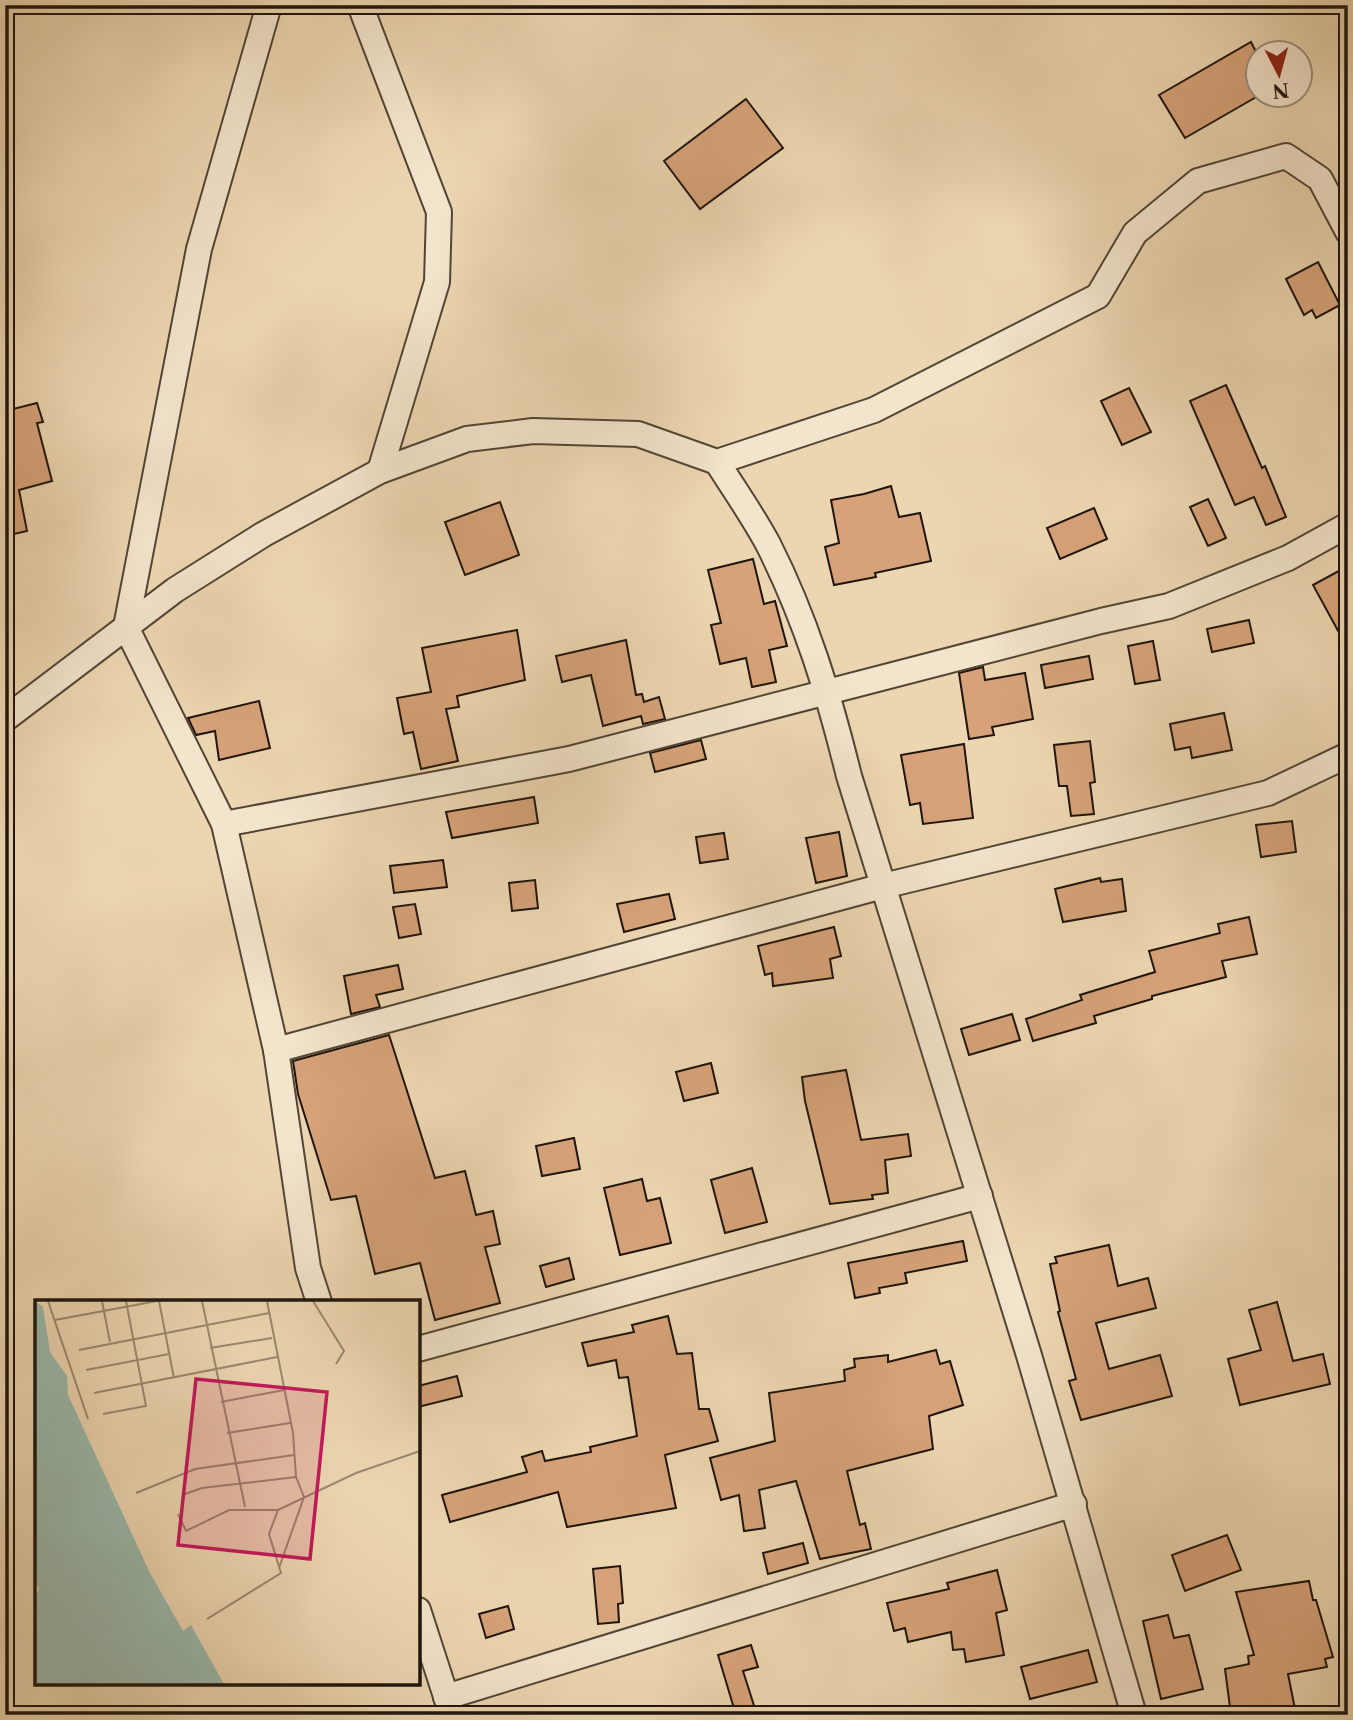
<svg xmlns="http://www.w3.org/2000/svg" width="1353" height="1720" font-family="'Libre Caslon Text',serif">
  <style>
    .building { fill: #d7a279; stroke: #1e150d; stroke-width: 2 }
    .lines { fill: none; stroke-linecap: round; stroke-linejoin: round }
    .minor-casing { stroke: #524536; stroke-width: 28 }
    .minor { stroke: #f3e4cc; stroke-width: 24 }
    .inset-road { fill: none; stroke: #9a896f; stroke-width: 2 }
    .view { fill: #c2185b; fill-opacity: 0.15; stroke: #c2185b; stroke-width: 3.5 }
    .inset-edge { fill: none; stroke: #1e150d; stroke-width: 3.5 }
  </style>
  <rect width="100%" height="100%" fill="#ecd6b1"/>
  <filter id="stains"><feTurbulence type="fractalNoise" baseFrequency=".00286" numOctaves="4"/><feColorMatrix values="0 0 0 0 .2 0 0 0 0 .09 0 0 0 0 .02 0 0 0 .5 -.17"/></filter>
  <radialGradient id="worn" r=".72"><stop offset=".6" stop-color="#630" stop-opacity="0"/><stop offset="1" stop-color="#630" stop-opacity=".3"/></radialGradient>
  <g class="building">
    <polygon points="1251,42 1258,56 1258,96 1185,138 1159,95"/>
    <polygon points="746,99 783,148 700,209 664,161"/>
    <polygon points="1318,262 1340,305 1316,318 1312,310 1304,315 1286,279"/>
    <polygon points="1226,385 1262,468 1265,466 1286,517 1266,525 1254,497 1235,505 1190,401"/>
    <polygon points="1129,388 1151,432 1122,445 1101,401"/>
    <polygon points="37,403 43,422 37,423 52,481 19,490 27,531 5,536 5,411"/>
    <polygon points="891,486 899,517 920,513 931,561 875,573 876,577 834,585 825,547 839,543 831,500 864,494"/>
    <polygon points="1208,499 1226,538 1208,546 1190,507"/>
    <polygon points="500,502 519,555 465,575 445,522"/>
    <polygon points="1094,508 1107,539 1060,559 1047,528"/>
    <polygon points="753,559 764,604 775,601 787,646 769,650 776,682 752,687 746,658 720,664 711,625 721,623 708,570"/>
    <polygon points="1348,566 1348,649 1313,585"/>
    <polygon points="1249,620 1254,643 1212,652 1207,629"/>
    <polygon points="517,630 525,680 457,696 459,707 446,709 458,761 421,769 413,732 404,734 397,698 431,692 422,648"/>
    <polygon points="626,640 636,695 642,694 644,702 659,697 665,719 643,724 641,716 603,726 591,675 562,682 556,656"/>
    <polygon points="1153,641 1160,680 1135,684 1128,646"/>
    <polygon points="1089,656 1093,679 1045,688 1041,665"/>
    <polygon points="983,667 985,680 1025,673 1033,719 992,727 994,735 969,739 959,673"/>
    <polygon points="259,701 270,748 219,760 215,731 196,735 188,718"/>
    <polygon points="1224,713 1232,750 1192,758 1190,747 1175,750 1170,724"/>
    <polygon points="701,740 706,759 655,772 650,753"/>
    <polygon points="1090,741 1095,782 1090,783 1094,814 1071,816 1067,786 1059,786 1054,745"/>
    <polygon points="964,744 973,818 923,824 920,803 910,805 901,755"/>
    <polygon points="534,797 538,823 452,838 446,812"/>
    <polygon points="1292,821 1296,852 1261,857 1256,825"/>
    <polygon points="839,832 847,876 816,883 806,838"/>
    <polygon points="724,833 728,859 700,863 696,837"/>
    <polygon points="443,860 447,887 394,893 390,866"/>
    <polygon points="1100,878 1101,882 1122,879 1126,911 1063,922 1055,889"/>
    <polygon points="535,880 538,908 512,911 509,883"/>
    <polygon points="669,894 675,919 624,932 617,904"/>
    <polygon points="415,904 421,934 399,938 393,907"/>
    <polygon points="1249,917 1257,954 1222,961 1226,977 1152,996 1152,999 1094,1016 1096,1023 1033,1041 1026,1019 1082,1000 1080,995 1155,972 1149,951 1220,933 1218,924"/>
    <polygon points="834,927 841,956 830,959 833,978 773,986 772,973 765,975 758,946"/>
    <polygon points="398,965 403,989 376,995 380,1007 351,1014 344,976"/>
    <polygon points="1012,1014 1020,1040 969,1055 961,1029"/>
    <polygon points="389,1035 435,1178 465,1171 476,1215 493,1211 500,1244 485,1247 500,1303 435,1320 420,1263 375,1274 356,1196 331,1200 298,1094 293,1061"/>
    <polygon points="711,1063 718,1093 684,1101 676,1072"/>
    <polygon points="846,1070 861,1140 908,1134 911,1156 885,1160 888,1193 872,1195 873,1199 830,1204 805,1101 802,1077"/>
    <polygon points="574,1138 580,1169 542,1176 536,1146"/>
    <polygon points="752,1168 767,1222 725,1233 711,1180"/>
    <polygon points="642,1179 647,1201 660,1198 671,1243 620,1255 604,1188"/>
    <polygon points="963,1241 967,1261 905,1273 907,1283 879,1288 880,1293 855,1298 848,1263"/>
    <polygon points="1109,1245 1118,1286 1148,1278 1156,1308 1096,1323 1109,1369 1160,1355 1172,1396 1081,1420 1069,1381 1076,1379 1058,1312 1060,1311 1050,1264 1057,1263 1055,1257"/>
    <polygon points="569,1258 574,1279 546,1287 540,1266"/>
    <polygon points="1277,1302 1293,1361 1323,1354 1330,1384 1240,1405 1228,1359 1261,1350 1249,1310"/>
    <polygon points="668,1316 677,1354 692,1353 699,1409 709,1409 718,1441 665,1455 676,1508 567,1527 558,1492 450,1522 442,1495 527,1472 522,1457 542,1451 545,1461 591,1452 590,1447 637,1436 628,1377 619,1378 616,1360 588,1366 582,1343 634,1332 632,1325"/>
    <polygon points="936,1350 940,1364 950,1361 963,1405 929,1416 933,1449 847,1471 860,1525 865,1523 871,1549 820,1559 796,1481 759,1490 765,1528 744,1531 739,1495 721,1500 710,1458 775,1441 769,1393 845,1381 844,1370 855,1367 854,1359 888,1355 888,1362"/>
    <polygon points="457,1376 462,1396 418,1407 418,1386"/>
    <polygon points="1227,1535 1241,1570 1185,1591 1172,1555"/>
    <polygon points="803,1543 808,1563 768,1574 763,1553"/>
    <polygon points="620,1566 623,1603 618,1604 619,1622 598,1624 593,1569"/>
    <polygon points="997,1570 1007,1610 996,1613 1004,1655 966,1662 964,1649 953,1650 951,1632 908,1642 905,1628 894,1631 887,1603 949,1589 947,1583"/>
    <polygon points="1309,1581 1313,1600 1316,1600 1333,1657 1325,1659 1327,1667 1288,1674 1295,1709 1268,1715 1231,1715 1225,1669 1249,1664 1248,1656 1254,1655 1236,1592"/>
    <polygon points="508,1606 514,1629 486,1638 479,1614"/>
    <polygon points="1168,1615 1174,1638 1189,1635 1203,1689 1161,1699 1143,1621"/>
    <polygon points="751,1645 758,1667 743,1671 757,1715 736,1715 718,1655"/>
    <polygon points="1088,1650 1097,1682 1030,1699 1021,1667"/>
  </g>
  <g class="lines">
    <g class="minor-casing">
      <g id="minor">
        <polyline points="269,5 199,249 126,627 224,824 276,1050 308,1268 319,1302"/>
        <polyline points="360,5 439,212 437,282 380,471"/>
        <path d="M717,462C734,489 753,516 768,544C806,619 829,695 849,776L1028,1352L1134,1715"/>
        <polyline points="5,719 175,590 264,534 380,471 467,439 533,431 638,434 717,462 874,410 1098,296 1135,233 1198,181 1286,156 1320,179 1348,232"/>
        <polyline points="224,824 569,759 1101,621 1169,606 1288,558 1348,525"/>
        <polyline points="276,1050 883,886 1268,793 1348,755"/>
        <polyline points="418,1349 980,1196"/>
        <polyline points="418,1610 452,1715"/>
        <polyline points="446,1697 1074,1504"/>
      </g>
    </g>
    <use href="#minor" class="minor"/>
  </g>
  <g transform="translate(35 1300)">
    <rect width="385" height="385" fill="#ecd6b1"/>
    <path d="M0,1L8,7L15,52L32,76L33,95L114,271L148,331L156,325L189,384H0V295L4,290L0,279Z" fill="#99b9ad"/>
    <path class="inset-road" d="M13,1L53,119M67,1L75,42M124,1L139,78M167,1L210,207M232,1L258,133L261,177L269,197L244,268M278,1L309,51L301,64M20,20L122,1M175,48L237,38M44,50L234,13M51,70L134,54M59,93L242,57M186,102L249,90M68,114L111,106L91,1M192,133L255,123M101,193L160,169L259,155M147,195L167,188L261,177M143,214L151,231L194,210H243L321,173L385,151M172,319L246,273L234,234L243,210"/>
    <path class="view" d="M161,79L292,92L275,259L143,245Z"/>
    <rect width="385" height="385" class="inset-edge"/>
  </g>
  <rect width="1353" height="1720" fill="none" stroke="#ecd6b1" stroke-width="28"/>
  <rect x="7" y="7" width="1339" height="1706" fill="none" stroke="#1e150d" stroke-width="3.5"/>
  <rect x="14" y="14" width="1325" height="1692" fill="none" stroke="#1e150d" stroke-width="2"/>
  <g transform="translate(1279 74) rotate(174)"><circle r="33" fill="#f3e4cc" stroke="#9e9180" stroke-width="2"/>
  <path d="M0-5L12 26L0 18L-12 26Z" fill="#8f2418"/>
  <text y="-10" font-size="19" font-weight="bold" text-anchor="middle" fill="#1e150d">N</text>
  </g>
  <rect width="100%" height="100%" filter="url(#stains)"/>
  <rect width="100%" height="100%" fill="url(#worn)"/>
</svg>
